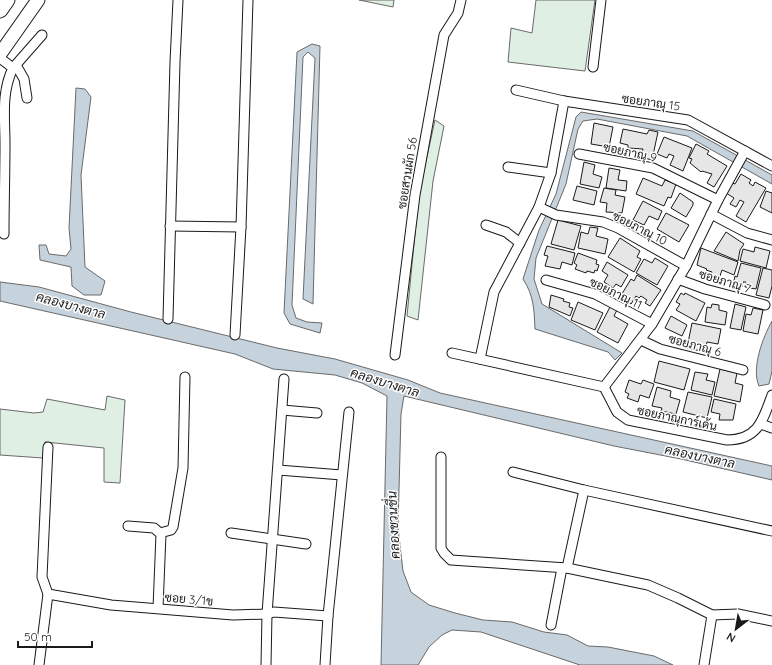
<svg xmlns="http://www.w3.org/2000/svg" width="772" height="665" font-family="Quicksand,Sarabun,sans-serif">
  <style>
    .green { fill: #e0efe3; stroke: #6a6a6a }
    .water { fill: #c6d2dc; stroke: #6a6a6a }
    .building { fill: #e6e6e6; stroke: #1a1a1a }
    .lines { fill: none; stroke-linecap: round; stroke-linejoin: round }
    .minor-casing { stroke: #1a1a1a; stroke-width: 11 }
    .secondary-casing { stroke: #1a1a1a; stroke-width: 15 }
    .trunk-casing { stroke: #1a1a1a; stroke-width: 17 }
    .minor { stroke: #fff; stroke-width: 9 }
    .secondary { stroke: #fff; stroke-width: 13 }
    .trunk { stroke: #fff; stroke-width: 15 }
    .labels { text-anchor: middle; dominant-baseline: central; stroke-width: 3; stroke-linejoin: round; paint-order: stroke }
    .street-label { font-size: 12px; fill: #1a1a1a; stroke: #fff }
    .water-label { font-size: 13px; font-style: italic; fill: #1a1a1a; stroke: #fff }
  </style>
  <rect width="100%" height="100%" fill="#fff"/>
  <g class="green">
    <polygon points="359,0 394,0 393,7"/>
    <polygon points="536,0 595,0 585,71 508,62 511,28 532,33"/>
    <polygon points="435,120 444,126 433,181 418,320 407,316 419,193"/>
    <polygon points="107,396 125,400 120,483 104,482 104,448 45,442 43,458 0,455 0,409 34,413 43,412 47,399 105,410"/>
  </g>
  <g class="water">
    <polygon points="312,44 320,46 313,304 303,299 315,58 308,52 303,57 292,305 296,318 307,322 322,323 320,333 290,324 284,313 297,52"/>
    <polygon points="76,88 85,89 91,97 81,175 85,267 105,281 101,295 84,295 72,286 71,267 40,260 39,245 46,245 49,254 66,256 71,249 69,228"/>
    <path d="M581,112L693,131L772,175V184L687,136L597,119L583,121L578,129L566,184L536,258L534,279L542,304L622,353L615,360L608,352L535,329C534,309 534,296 523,279L539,230L556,194L576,117Z"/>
    <polygon points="0,282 39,287 131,312 277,348 335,359 408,380 440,393 772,466 772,480 681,459 614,446 404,396 401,414 398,528 403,571 411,592 429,605 455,613 483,620 512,622 544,632 567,635 588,646 608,647 654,656 673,665 580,665 481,632 452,630 442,635 429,647 418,665 381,665 387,396 362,383 335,375 273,369 235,354 0,301"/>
    <path d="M772,321V371L769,384L759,386C751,368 763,337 772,321Z"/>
  </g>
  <g class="building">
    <polygon points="594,123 613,127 609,147 591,144"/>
    <polygon points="623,129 647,134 649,130 658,132 652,160 641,157 643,149 628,148 628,145 620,143"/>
    <polygon points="664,137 692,148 683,171 670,165 674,156 669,154 667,158 657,154"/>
    <polygon points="696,144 709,151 707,154 727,166 714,187 707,183 712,174 702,171 701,172 690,163 692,159 689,158"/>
    <polygon points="584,162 595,165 593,174 602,177 599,188 580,184"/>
    <polygon points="609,168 620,170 618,180 627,181 626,191 606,188"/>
    <polygon points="741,174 751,180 749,183 753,186 755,182 766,188 746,222 736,216 744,202 740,200 736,207 730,204 734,198 726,193 732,183 735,184"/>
    <polygon points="643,178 662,186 665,180 676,184 671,198 668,197 664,206 636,194"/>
    <polygon points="577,186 597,191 594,205 573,200"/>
    <polygon points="604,188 616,190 615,195 625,197 622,213 606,212 607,203 600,202"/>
    <polygon points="766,191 772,193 772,213 760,207"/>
    <polygon points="680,193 693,202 693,205 686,217 671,208"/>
    <polygon points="643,201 662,211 658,220 649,216 644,225 633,220"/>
    <polygon points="666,213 689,225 679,242 657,229"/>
    <polygon points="558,220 581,226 574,250 551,244"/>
    <polygon points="590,227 598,228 596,236 608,239 605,254 578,248 581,232 588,234"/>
    <polygon points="726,232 744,244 740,250 738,261 714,251"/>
    <polygon points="620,238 640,251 637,257 641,259 634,272 608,257"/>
    <polygon points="547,246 575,253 572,265 562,262 560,269 545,266 548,256 544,255"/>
    <polygon points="755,247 770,251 766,268 740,261 743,249 754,252"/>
    <polygon points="701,248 738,262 734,275 722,270 719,279 710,276 712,272 706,270 707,269 697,265"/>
    <polygon points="578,253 597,260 596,264 599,265 597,271 595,270 594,273 587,271 586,273 575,269 577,265 574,263"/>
    <polygon points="655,258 668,266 657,285 636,273 644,259 652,263"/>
    <polygon points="607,262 628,275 621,287 616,284 613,288 604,282 608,275 602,271"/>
    <polygon points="741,263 761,268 756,289 745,287 746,282 743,282 742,287 733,285 735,276 737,277"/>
    <polygon points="763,268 772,270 772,286 769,298 756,295"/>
    <polygon points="637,275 661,290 650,306 645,303 647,300 641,296 639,298 636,296 631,304 620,297 631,279 634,281"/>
    <polygon points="681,293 684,295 685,293 705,303 696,321 676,310 680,304 676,302"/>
    <polygon points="551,295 564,299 563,301 570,303 569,307 573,308 570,316 549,307"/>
    <polygon points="578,302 603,313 595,330 571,320"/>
    <polygon points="712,304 719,305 719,310 727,312 725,325 705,322 707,307 711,308"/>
    <polygon points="735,304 746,307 741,330 730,328"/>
    <polygon points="610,307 617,310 614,316 628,324 618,343 597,332"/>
    <polygon points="753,308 763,310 758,334 743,331 746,314 751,315"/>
    <polygon points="671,316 687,325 682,336 665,328"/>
    <polygon points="692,323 721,329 718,344 707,342 705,352 687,348"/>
    <polygon points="659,361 690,369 684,390 654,382"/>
    <polygon points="720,369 737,373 735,383 743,385 740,402 714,396"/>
    <polygon points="695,372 708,374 706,380 715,382 712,395 691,390"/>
    <polygon points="629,380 641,384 643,380 654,384 649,398 640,395 638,402 627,398 629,394 625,392"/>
    <polygon points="657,387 671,391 670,397 680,400 676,414 661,411 662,408 652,406"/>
    <polygon points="688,392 712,397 707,418 683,412"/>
    <polygon points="714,399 736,404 733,420 719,420 720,414 711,412"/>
  </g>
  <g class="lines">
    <g class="minor-casing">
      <g id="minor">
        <path d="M0,58L13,68C1,93 5,117 5,144C5,174 4,204 4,234"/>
        <polyline points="16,65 24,79 27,98"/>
        <polyline points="593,67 601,0"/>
        <polyline points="13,68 42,35"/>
        <polyline points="516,90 564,101 688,120 772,166"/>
        <polyline points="579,154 653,168 718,200"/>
        <polyline points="508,167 551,173"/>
        <polyline points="539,207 556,215 603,222 618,228 686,266"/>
        <polyline points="711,214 747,233 772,240"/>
        <polyline points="486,225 506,232 520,243"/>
        <polyline points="170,226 241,227"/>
        <polyline points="678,279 705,289 765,305"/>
        <polyline points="546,280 595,294 652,324"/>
        <polyline points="168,319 175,62 178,0"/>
        <polyline points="235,335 241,227 248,0"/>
        <polyline points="641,340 660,349 743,370"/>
        <path d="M452,353L604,387L617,412L628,420L727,440C758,440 763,420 772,395"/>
        <polyline points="395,355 415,195 444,35 458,13 461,0"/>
        <polyline points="480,359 494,292 539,207 551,173 564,101"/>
        <polyline points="604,387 652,324 686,266 718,200 745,151"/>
        <polyline points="282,410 317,413"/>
        <polyline points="761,424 772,428"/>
        <polyline points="441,457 441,548 444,553 451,560 567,568 648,585 678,598 712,615 738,614 772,621"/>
        <polyline points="278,470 342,475"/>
        <polyline points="513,472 584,490 772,531"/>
        <polyline points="128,526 154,528 161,534 158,608"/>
        <polyline points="160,533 171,530 173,527 183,468 185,377"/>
        <polyline points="231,533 306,544"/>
        <polyline points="567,568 584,490"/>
        <polyline points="48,594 111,605 233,615 267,614 274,612 328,616"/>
        <polyline points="551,625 562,568"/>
        <polyline points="39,665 48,594 42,577 48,447"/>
        <polyline points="266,665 267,614 284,379"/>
        <polyline points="325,665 328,616 349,412"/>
        <polyline points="704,665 712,615"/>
      </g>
    </g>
    <g class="secondary-casing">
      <polyline id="secondary" points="0,54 38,0"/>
    </g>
    <g class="trunk-casing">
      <polyline id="trunk" points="0,10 7,0"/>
    </g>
    <use href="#minor" class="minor"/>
    <use href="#secondary" class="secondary"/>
    <use href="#trunk" class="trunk"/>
  </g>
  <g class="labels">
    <g class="street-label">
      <text transform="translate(651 102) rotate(8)">ซอยภาณุ 15</text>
      <text transform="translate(630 152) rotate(12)">ซอยภาณุ 9</text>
      <text transform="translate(407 173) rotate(-81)">ซอยสวนผัก 56</text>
      <text transform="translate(640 228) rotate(27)">ซอยภาณุ 10</text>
      <text transform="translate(725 281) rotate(17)">ซอยภาณุ 7</text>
      <text transform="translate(616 293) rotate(26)">ซอยภาณุ 11</text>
      <text transform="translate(695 345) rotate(15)">ซอยภาณุ 6</text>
      <text transform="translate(677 418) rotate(12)">ซอยภาณุการ์เด้น</text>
      <text transform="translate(189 599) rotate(5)">ซอย 3/1ข</text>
    </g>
    <g class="water-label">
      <text transform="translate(71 305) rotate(15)">คลองบางตาล</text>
      <text transform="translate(385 382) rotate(17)">คลองบางตาล</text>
      <text transform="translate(700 456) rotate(12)">คลองบางตาล</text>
      <text transform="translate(393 525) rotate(-93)">คลองชวนชื่น</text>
    </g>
  </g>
  <g transform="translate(736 629) rotate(211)" stroke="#ffffff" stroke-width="3" paint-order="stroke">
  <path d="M0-3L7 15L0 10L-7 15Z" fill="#1a1a1a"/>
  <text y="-6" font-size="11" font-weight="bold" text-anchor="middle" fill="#1a1a1a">N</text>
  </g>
  <path d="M18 641v6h74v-6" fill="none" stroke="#1a1a1a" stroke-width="2"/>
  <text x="24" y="641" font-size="12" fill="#1a1a1a" stroke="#ffffff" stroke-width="3" paint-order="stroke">50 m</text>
</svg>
